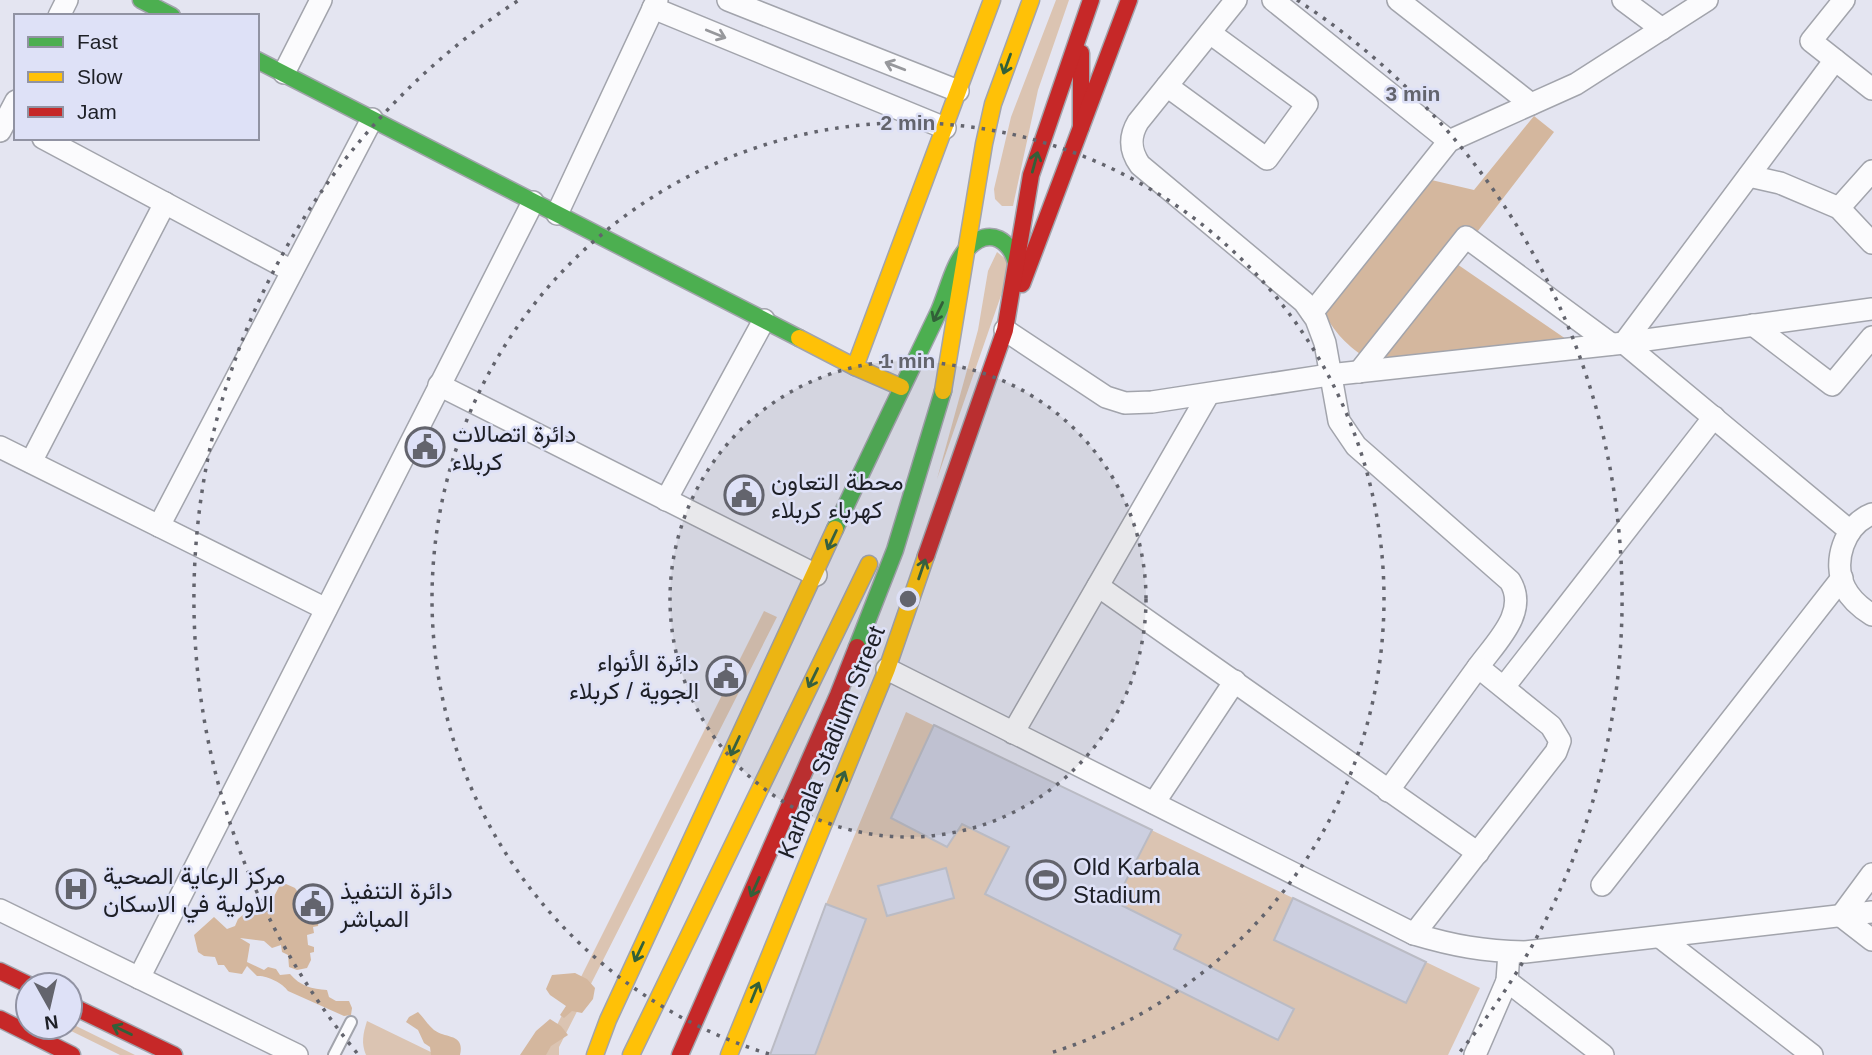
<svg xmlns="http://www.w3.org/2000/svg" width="1872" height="1055" font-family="Helvetica,Vazirmatn,sans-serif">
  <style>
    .green { fill: #dbc4b2 }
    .forest { fill: #d4b79e }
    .building { fill: #cccfe0; stroke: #babbc4; stroke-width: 2 }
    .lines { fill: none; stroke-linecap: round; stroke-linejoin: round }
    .lane-casing { stroke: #a2a4ac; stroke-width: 14 }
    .street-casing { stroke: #a2a4ac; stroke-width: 24 }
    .fast-casing { stroke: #a2a4ac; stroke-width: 19 }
    .slow-casing { stroke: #a2a4ac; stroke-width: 19 }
    .jam-casing { stroke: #a2a4ac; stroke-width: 19 }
    .lane { stroke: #fbfbfd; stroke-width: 10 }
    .street { stroke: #fbfbfd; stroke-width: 21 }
    .fast { stroke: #4caf50; stroke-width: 16 }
    .slow { stroke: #ffc107; stroke-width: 16 }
    .jam { stroke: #c62828; stroke-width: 16 }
    .oneway { stroke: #97989c }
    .oneway2 { stroke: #326039 }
    .ring { fill: none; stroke: #63646d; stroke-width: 3.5; stroke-dasharray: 3.5 7 }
    .labels { text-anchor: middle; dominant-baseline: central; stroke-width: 5; stroke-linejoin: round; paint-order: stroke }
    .poi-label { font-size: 24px; fill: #1d1f26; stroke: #dee1f7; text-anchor: start }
    .street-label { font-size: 24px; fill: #1d1f26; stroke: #dee1f7 }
    .centre { fill: #63646d; stroke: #dee1f7; stroke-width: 3.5 }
    .ring-label { font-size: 21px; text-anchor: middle; font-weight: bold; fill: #63646d; stroke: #dee1f7; stroke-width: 5; stroke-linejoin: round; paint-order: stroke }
  </style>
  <rect width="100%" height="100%" fill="#e4e5f1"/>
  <g class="green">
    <polygon points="1056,0 1069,0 1038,90 1013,206 1002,206 995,199 994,189 1011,117"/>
    <polygon points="997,252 1012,264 937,479 978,330 988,271"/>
    <polygon points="764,611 777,617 559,1047 559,1055 542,1055"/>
    <polygon points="906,712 1480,988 1448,1055 770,1055 826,904"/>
    <path d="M367,1021L437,1055H366C361,1043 363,1034 367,1021Z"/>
    <polygon points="70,1023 135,1055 120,1055 63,1027 70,1027"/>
  </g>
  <g class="forest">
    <path d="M1534,116L1554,132L1454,262L1566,339L1376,365C1348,346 1339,339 1322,310L1423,178L1474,190Z"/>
    <path d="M286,884L295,888L302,898L312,897L317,902L316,911L320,912L318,926L313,927L314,933L307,935L308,945L314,947V952L310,953L311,960L307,968L297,970L289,967L288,955L282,952L281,945L272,948L264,941L240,938L250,944L247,962L264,970L268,967L276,969L280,975L290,974C300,986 312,989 327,990L329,997L336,1001H349L352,1008L351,1015L344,1016L288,991C283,983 266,975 257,976L247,966L242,974L229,972L224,965H218L215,957L204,956L198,952L194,935L214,917L227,929L235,926L238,919L244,914L258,915L265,905L271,902L280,885Z"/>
    <polygon points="575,973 587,979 595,988 593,999 582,1013 572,1011 564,1018 560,1015 566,1006 550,995 546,989 552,975"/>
    <path d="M418,1012C424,1018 428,1025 434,1030C446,1039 465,1033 460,1055H431L430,1047L424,1043L418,1030L406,1022L409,1017Z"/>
    <polygon points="550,1019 561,1026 568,1035 551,1046 546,1055 520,1055 536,1031"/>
  </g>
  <g class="building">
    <polygon points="934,725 1152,830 1115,902 1181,935 1174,949 1294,1009 1278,1040 985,894 1009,847 962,824 947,847 891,818"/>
    <polygon points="946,868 954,898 887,916 878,886"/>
    <polygon points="1293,898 1426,962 1406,1003 1274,940"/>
    <polygon points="826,904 866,919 815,1055 770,1055"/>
  </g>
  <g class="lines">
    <g class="lane-casing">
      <polyline id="lane" points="334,1055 351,1022"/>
    </g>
    <g class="street-casing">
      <g id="street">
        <polyline points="728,0 958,91"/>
        <path d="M1236,0L1138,122C1129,137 1130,151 1140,165L1304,302L1316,319L1325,343L1339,421L1356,446L1510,581C1529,612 1496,642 1478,667L1551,726L1560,741L1556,752L1414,934"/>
        <polyline points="1273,0 1449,141"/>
        <polyline points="1398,0 1531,104"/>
        <polyline points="1623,0 1662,29"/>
        <polyline points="1844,0 1811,41 1872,89"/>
        <polyline points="653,8 945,128"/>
        <polyline points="59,16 67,0"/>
        <polyline points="1835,60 1624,343 1850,531"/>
        <polyline points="284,73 321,0"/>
        <polyline points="1167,86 1267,159 1307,104 1210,33"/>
        <polyline points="0,131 16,101"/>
        <polyline points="43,138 292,271"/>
        <polyline points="1749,176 1780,183 1839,208 1872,243"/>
        <polyline points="1839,208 1872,171"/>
        <polyline points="557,214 657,0"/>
        <polyline points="1312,313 1449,141 1576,84 1707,0"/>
        <polyline points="1753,325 1832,385 1872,337"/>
        <polyline points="1005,330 1106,397 1125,403 1152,402 1329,375 1624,343 1872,309"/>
        <polyline points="1359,372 1466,237 1611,344"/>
        <polyline points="439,385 816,575"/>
        <polyline points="0,447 326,609"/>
        <polyline points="31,462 165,203"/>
        <polyline points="666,500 764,320"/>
        <path d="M1872,514C1844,525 1832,562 1845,588C1851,600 1861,608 1872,615"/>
        <polyline points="159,526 372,119"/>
        <polyline points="1098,586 1478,853"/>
        <path d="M887,669L1414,934C1454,946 1483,951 1525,952L1872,912"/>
        <polyline points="1504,687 1714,417"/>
        <polyline points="1013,733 1208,395"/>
        <polyline points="1388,791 1478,667"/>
        <polyline points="1154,803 1235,681"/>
        <polyline points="1872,874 1841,916 1872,940"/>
        <polyline points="1602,885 1842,578"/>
        <polyline points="0,910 297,1055"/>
        <polyline points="1660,937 1812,1055"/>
        <polyline points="1509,952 1507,981 1603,1055"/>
        <polyline points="139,978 533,202"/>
        <polyline points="1475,1055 1507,981"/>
      </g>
    </g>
    <g class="fast-casing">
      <g id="fast">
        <polyline points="141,0 172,16"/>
        <polyline points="257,60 799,338"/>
        <path d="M835,529C869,456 904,384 939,311C947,293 954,261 968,248C990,225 1012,241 1017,267"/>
        <polyline points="857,647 895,550 943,391"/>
      </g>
    </g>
    <g class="slow-casing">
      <g id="slow">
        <polyline points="799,338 855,367 901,387"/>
        <polyline points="855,367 992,0"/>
        <polyline points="943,391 984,144 993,104 1031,0"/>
        <polyline points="595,1055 608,1020 835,529"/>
        <polyline points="631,1055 869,564"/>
        <polyline points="729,1055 887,669 926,556"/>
      </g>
    </g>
    <g class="jam-casing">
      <g id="jam">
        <polyline points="1081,53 1081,127"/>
        <polyline points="1022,284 1129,0"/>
        <polyline points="926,556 1005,330 1031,175 1091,0"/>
        <polyline points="0,971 29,985"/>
        <polyline points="70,1005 174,1055"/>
        <polyline points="0,1019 72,1055"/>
        <polyline points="680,1055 838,695 857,647"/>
      </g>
    </g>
    <use href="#lane" class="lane"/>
    <use href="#street" class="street"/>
    <use href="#fast" class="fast"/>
    <use href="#slow" class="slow"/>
    <use href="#jam" class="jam"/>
  </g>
  <defs><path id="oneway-shaft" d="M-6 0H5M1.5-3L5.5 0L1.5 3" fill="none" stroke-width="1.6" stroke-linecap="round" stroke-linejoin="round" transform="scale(1.75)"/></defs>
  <g class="oneway">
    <use href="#oneway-shaft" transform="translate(716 34) rotate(22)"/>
    <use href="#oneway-shaft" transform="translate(895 66) rotate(-159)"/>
  </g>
  <g class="oneway2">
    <use href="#oneway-shaft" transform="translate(1007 64) rotate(110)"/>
    <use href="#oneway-shaft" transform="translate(1035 162) rotate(-75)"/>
    <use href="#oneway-shaft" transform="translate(938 312) rotate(116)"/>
    <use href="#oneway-shaft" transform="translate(832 540) rotate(115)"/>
    <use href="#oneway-shaft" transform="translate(922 569) rotate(-71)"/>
    <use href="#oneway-shaft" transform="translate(813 678) rotate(116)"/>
    <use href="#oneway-shaft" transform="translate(735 746) rotate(115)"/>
    <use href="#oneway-shaft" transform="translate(841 781) rotate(-68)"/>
    <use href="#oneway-shaft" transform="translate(755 887) rotate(114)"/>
    <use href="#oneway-shaft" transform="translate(639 952) rotate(115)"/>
    <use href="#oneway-shaft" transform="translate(755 992) rotate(-68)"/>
    <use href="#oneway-shaft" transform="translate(122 1030) rotate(-154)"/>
  </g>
  <circle cx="908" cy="599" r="238" fill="#63646d" fill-opacity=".12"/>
  <g class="ring">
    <circle cx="908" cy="599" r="238"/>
    <path d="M769 1054A476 476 0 1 1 1047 1054"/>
    <path d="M357 1053A714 714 0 0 1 519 0M1297 0A714 714 0 0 1 1459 1053"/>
  </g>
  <defs>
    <g id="civic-ring" transform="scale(2.0125)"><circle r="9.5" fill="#dee1f7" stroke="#63646d" stroke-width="1.5"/><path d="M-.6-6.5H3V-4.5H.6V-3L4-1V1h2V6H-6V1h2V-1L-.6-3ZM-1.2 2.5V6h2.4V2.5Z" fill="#63646d"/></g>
    <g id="stadium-ring" transform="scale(2.0125)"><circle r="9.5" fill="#dee1f7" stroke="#63646d" stroke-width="1.5"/><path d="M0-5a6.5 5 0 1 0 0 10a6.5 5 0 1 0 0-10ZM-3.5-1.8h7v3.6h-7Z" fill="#63646d"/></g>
    <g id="hospital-ring" transform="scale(2.0125)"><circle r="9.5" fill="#dee1f7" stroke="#63646d" stroke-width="1.5"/><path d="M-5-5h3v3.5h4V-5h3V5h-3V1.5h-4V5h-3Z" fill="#63646d"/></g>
  </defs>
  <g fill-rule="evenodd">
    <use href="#civic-ring" x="425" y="447"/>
    <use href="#civic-ring" x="744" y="495"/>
    <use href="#civic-ring" x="726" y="676"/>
    <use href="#stadium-ring" x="1046" y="880"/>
    <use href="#hospital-ring" x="76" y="889"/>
    <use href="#civic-ring" x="313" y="904"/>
  </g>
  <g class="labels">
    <g class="poi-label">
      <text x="452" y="433">دائرة اتصالات<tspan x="452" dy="28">كربلاء</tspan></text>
      <text x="771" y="481">محطة التعاون<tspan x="771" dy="28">كهرباء كربلاء</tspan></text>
      <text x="699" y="662" text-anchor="end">دائرة الأنواء<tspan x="699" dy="28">الجوية / كربلاء</tspan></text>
      <text x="1073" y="866">Old Karbala<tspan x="1073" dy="28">Stadium</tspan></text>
      <text x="103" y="875">مركز الرعاية الصحية<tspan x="103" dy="28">الاولية في الاسكان</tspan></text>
      <text x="340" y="890">دائرة التنفيذ<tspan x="340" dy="28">المباشر</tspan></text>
    </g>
    <g class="street-label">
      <text transform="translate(831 742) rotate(-68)">Karbala Stadium Street</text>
    </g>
  </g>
  <circle cx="908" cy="599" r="10" class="centre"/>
  <g class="ring-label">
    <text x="1413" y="101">3 min</text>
    <text x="908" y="130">2 min</text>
    <text x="908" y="368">1 min</text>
  </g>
  <rect x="14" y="14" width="245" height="126" fill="#dee1f7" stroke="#9193a3" stroke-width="2"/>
  <rect x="28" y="37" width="35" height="10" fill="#4caf50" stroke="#9193a3" stroke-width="2"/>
  <text x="77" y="49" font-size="21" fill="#1d1f26">Fast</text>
  <rect x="28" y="72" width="35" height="10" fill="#ffc107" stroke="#9193a3" stroke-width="2"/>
  <text x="77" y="84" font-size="21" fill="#1d1f26">Slow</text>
  <rect x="28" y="107" width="35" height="10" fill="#c62828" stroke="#9193a3" stroke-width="2"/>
  <text x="77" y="119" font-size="21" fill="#1d1f26">Jam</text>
  <g transform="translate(49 1006) rotate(172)"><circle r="33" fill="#dee1f7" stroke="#9193a3" stroke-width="2"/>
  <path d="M0-5L12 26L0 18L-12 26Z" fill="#63646d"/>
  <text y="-10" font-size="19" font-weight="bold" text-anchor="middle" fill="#1d1f26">N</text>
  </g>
</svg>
